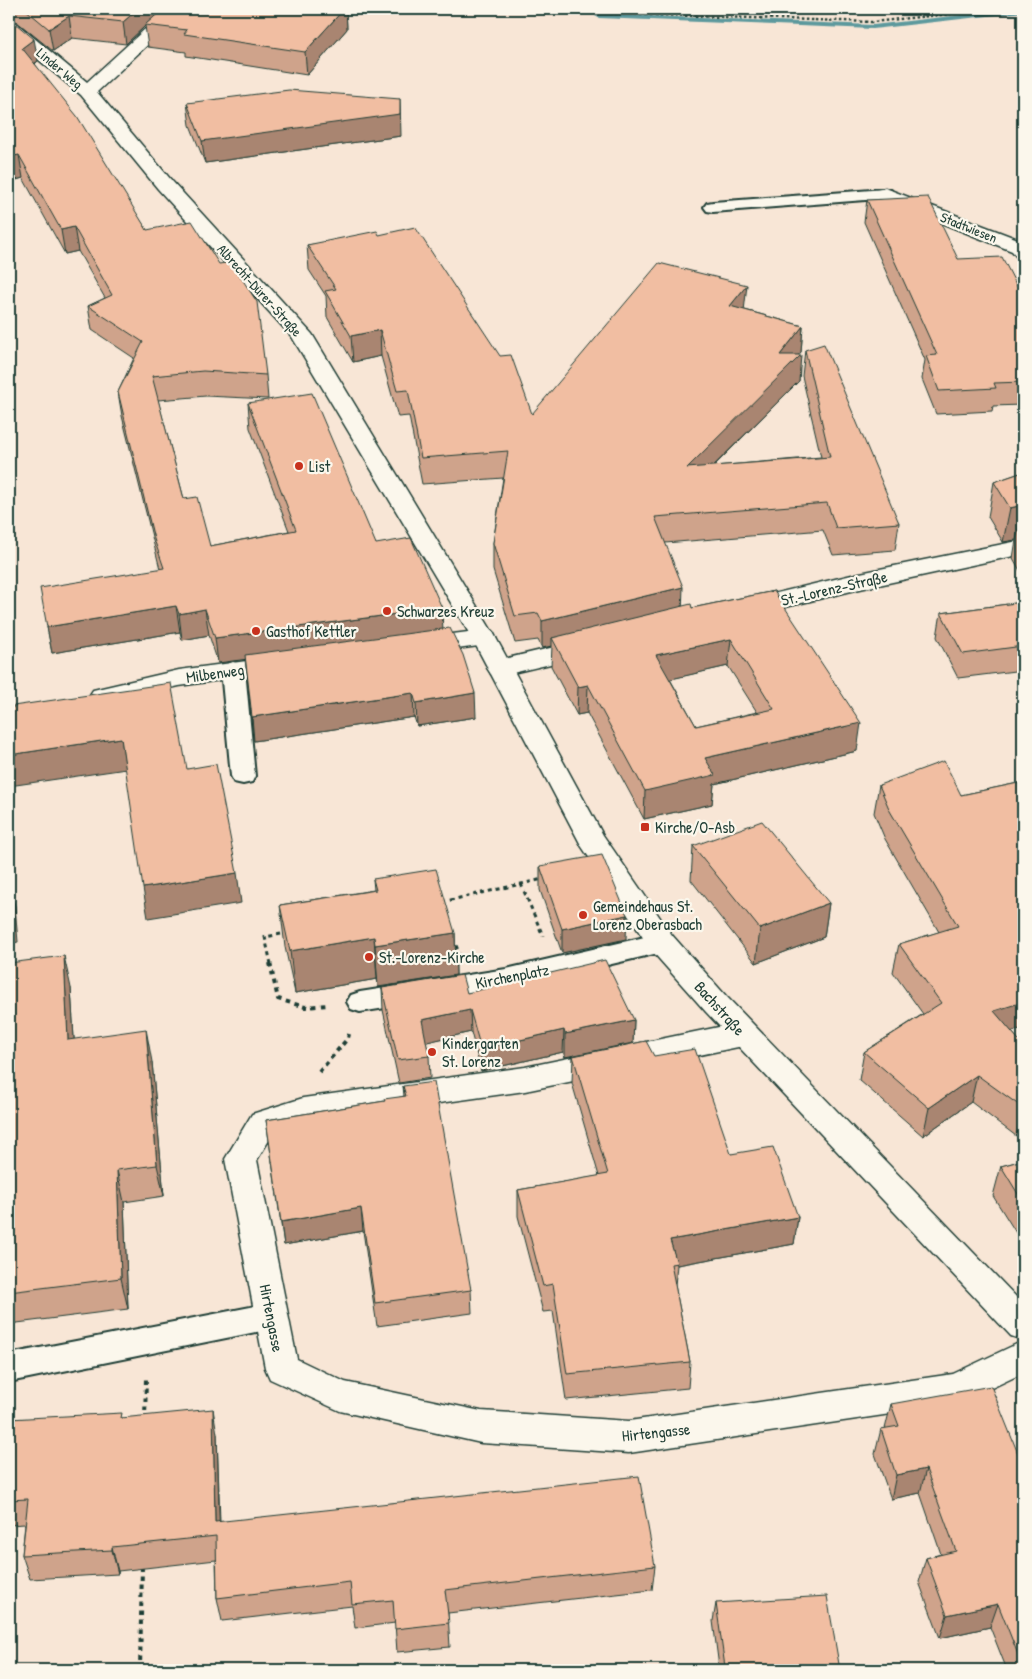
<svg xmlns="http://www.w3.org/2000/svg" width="1032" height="1679" font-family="'Patrick Hand',sans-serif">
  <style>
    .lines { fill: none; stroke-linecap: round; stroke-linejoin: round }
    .stream { fill: #5d999d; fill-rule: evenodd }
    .service-casing { stroke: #1f3d34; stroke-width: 4 }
    .minor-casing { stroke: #1f3d34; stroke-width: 3 }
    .tertiary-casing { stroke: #1f3d34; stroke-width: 3 }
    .path-far2 { stroke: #1f3d34; stroke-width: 2.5; stroke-dasharray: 2.5 2.5; stroke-linecap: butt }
    .path-far1 { stroke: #1f3d34; stroke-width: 3; stroke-dasharray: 4 4; stroke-linecap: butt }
    .path { stroke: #1f3d34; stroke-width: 4; stroke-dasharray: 4.5 4.5; stroke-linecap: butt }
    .service { fill: #fbf7ec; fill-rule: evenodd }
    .minor { fill: #fbf7ec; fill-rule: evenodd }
    .tertiary { fill: #fbf7ec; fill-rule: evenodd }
    .wall { fill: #cfa38b; stroke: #1f3d34; fill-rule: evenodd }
    .shaded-wall { fill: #a98571; stroke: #1f3d34 }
    .building { fill: #f1bea2; stroke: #1f3d34; fill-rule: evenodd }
    .poi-dot { fill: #c8321e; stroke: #fbf7ec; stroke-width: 2 }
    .labels { text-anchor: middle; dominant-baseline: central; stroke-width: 4.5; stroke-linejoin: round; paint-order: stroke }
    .far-street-label { font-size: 14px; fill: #1f3d34; stroke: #fbf7ec }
    .poi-label { font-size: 16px; fill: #1f3d34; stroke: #fbf7ec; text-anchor: start }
    .street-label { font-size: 16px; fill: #1f3d34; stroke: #fbf7ec }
  </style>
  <rect width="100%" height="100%" fill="#f8e6d6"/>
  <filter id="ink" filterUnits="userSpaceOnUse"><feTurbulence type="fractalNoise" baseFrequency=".02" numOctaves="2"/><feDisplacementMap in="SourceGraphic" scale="10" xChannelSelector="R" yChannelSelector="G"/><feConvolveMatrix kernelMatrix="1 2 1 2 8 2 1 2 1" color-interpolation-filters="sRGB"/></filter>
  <g filter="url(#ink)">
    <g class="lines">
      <polygon class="stream" points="1013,9 1023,9 1023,12 873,29 599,18 595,16 599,14 873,25"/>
      <g class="service-casing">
        <g id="service">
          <polygon points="885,189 891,190 894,194 891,198 713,212 707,211 704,207 707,203 713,202"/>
          <polygon points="233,662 241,665 245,670 255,776 252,782 243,784 234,782 231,776 221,670 225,665"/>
          <polygon points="662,933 671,936 675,943 671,950 506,989 360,1012 351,1009 347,1002 351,995 360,992 506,969"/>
          <polygon points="271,1303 282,1307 286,1316 282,1325 271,1329 9,1382 9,1354"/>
        </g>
      </g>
      <g class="minor-casing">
        <g id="minor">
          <polygon points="885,188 1023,241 1023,258 1016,256 1012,251 878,198 875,194 878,190"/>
          <polygon points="1023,540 1023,554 860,589 744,617 735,615 732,609 735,603 860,573"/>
          <polygon points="484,630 493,632 496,638 493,644 421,654 412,652 408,646 412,640 421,638"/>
          <polygon points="588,639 597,641 601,647 597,653 500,676 491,674 487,668 491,662"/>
          <polygon points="284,656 293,658 297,664 293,670 179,686 102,704 93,702 89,696 93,690 179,670"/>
          <polygon points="743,1022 754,1026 758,1034 754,1042 743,1046 525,1091 303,1122 274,1132 257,1160 297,1359 345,1382 481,1411 629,1421 953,1374 1023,1341 1023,1373 958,1404 629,1453 481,1443 340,1411 270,1379 265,1368 225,1159 252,1114 303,1098 525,1067"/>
        </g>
      </g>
      <g class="tertiary-casing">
        <polygon id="tertiary" points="167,9 186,9 97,92 172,181 312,334 496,638 603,835 672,935 726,996 1023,1304 1023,1340 1011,1336 706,1012 652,951 582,847 472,638 292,337 158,189 81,95 9,35 9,21 15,22 87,82"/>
      </g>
      <polyline class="path-far2" points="605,13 872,22 996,9"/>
      <g class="path-far1">
        <polyline points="521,884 543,936"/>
        <polyline points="442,902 543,879"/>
        <polyline points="453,938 459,953"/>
        <polyline points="271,964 265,937 286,933"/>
      </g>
      <g class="path">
        <polyline points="270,963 278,999 305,1007 328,1005"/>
        <polyline points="319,1072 348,1038 349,1034"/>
        <polyline points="145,1420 146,1378"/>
        <polyline points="140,1670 142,1566"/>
      </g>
      <use href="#service" class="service"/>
      <use href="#minor" class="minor"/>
      <use href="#tertiary" class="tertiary"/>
    </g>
    <g class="wall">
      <polygon points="9,9 346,9 347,29 307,75 186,56 186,52 148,47 145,26 126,44 72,38 53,51 16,21 10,19 38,61 35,64 147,230 266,375 268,399 206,396 158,400 184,499 210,546 289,531 250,428 248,403 376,544 443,629 476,717 417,726 414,717 254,741 245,659 218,663 209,635 182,640 180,632 52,653 47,627 160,569 122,416 118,392 134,358 92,330 88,306 105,298 78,251 65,254 23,178 9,182"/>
      <polygon points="187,103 401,136 205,163 190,125"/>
      <polygon points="867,200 958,259 1023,298 1023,396 1022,396 1021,405 993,406 992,411 936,414 922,379 925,360 864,222"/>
      <path d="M379,235L532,414L745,310L803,326L801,352L798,355L799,381L714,466L821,457L802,376L805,350L899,523L895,550L833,555L823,530L665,543L682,607L692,608L774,591L857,751L714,784L712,804L644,819L587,713L577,715L551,666L552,646L542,648L538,640L515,643L493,570V543L503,478L422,484L409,416L398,417L381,356L353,362L327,317L326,296L309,270L307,245ZM728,666L757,712L696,726L670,679Z"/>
      <polygon points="1023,472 1023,576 1013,558 1016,540 1003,542 988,517 994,482"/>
      <polygon points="1023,602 1023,670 958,678 937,637 941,613"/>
      <polygon points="1023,782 1023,1028 1012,1032 1023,1045 1023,1130 1016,1136 971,1102 923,1136 859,1080 864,1052 923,1014 893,972 899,944 939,932 885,839 874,813 879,785 961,795"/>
      <polygon points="693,846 829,903 824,937 756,963 691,880"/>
      <polygon points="540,866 626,939 562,953 540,890"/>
      <polygon points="373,879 455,933 456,975 378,987 377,979 295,993 285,947 280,905 374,890"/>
      <polygon points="9,963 71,988 74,1039 152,1062 164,1196 124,1202 128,1309 9,1324"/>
      <polygon points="382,988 467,993 634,1020 633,1043 565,1057 563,1052 481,1071 471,1032 426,1042 429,1056 430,1078 399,1083 383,1010"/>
      <polygon points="573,1056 654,1056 731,1154 798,1217 794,1244 677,1265 675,1285 690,1362 688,1388 566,1400 553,1311 543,1312 518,1216 518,1190 599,1176 572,1083"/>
      <polygon points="403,1086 471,1290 472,1313 377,1326 363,1231 284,1245 266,1120 385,1101 404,1096"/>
      <polygon points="1023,1160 1023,1244 993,1196 1001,1166"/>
      <polygon points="891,1404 1023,1466 1023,1670 1007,1670 990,1627 940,1638 919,1582 926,1558 941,1554 920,1493 891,1499 875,1454 881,1429 885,1429"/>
      <polygon points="123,1418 217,1434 220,1522 655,1566 652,1590 448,1613 450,1647 397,1652 395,1623 355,1628 352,1606 222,1621 217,1598 216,1560 118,1571 118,1574 30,1579 22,1555 25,1524 9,1525 9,1419"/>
      <polygon points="716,1603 840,1670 719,1667 713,1621"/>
    </g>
    <g class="shaded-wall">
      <polygon points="138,9 164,9 145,25 145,26 126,44 123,22"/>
      <polygon points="344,9 346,9 347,29 307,75 305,52"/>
      <polygon points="69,16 72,38 53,51 49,29"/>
      <polygon points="34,39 38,61 25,70 22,48"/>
      <polygon points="400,99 401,136 205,163 202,141"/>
      <polygon points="19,155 23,178 9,182 9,157"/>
      <polygon points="74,227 78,251 65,254 61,230"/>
      <polygon points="747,285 744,311 730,306"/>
      <polygon points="803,326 801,352 789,367 801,355 799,381 685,494 687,468 780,355"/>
      <polygon points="380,330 381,356 353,362 351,336"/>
      <polygon points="1023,505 1023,530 1020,524 1016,540 1003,542 1010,508"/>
      <polygon points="683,587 682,614 552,638 552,646 542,648 542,621"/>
      <polygon points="176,606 180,632 52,653 47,627"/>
      <polygon points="442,608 443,633 218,663 215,638"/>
      <polygon points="205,609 209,635 182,640 179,614"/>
      <polygon points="731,639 728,666 654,683 656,655"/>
      <polygon points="588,685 587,713 577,715 578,687"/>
      <polygon points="413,693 414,717 254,741 252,717"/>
      <polygon points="475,693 476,717 417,726 416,703"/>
      <polygon points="861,723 857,751 714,784 712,804 644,819 645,791 705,758"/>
      <polygon points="121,738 126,769 9,786 9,755"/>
      <polygon points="237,873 241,903 148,918 143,888"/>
      <polygon points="9,881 15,906 18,942 9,944"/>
      <polygon points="829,903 824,937 756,963 760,929"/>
      <polygon points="627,915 626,939 562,953 562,929"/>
      <polygon points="455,933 456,975 378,987 375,945"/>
      <polygon points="374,937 377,979 295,993 290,951"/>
      <polygon points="64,956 71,988 76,1072 68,1040"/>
      <polygon points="1023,990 1023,1028 988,1039 994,1011"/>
      <polygon points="470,1010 471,1032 423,1043 422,1020"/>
      <polygon points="634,1020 633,1043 565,1057 565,1034"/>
      <polygon points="146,1029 152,1062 164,1196 157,1165"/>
      <polygon points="564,1030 563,1052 481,1071 481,1049"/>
      <polygon points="977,1075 971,1102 923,1136 929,1108"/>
      <polygon points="1023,1108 1023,1130 1016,1136"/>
      <polygon points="117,1170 124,1202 128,1309 121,1278"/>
      <polygon points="361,1208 363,1231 284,1245 281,1222"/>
      <polygon points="798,1217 794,1244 677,1265 670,1240"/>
      <polygon points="213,1409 217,1434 220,1546 215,1522"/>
      <polygon points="926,1469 920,1493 891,1499 896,1475"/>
      <polygon points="112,1547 118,1571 118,1574 112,1550"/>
      <polygon points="998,1604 990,1627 940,1638 947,1615"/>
    </g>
    <g class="building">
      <polygon points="25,9 138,9 123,22 69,16 49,29"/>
      <polygon points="163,9 344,9 305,52 184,34 187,30 145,25"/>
      <polygon points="9,18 34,39 22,48 77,116 147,230 192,221 219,264 231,262 257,302 266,375 203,371 152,376 184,499 197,497 210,546 296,530 248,403 312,393 376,544 411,538 442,608 215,638 205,609 179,614 176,606 47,627 40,588 164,568 154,539 118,392 143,342 88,306 112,295 74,227 61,230 19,155 9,157"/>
      <polygon points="289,90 400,99 400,114 202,141 187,103"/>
      <polygon points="928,197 958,259 1002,257 1023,298 1023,373 1021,373 1023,378 1023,382 994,383 996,388 939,391 926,356 937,355 867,200"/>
      <polygon points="415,227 500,356 511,355 532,414 659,263 747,285 730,306 803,326 780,355 801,355 687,468 830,457 805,350 824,344 899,523 836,528 827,503 655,517 683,587 542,621 538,613 515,616 493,543 508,451 421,458 408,390 397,391 380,330 351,336 325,291 336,289 307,245 377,231 379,235"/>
      <polygon points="1023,472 1023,505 1010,508 994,482"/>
      <polygon points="1023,523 1023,530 1020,524"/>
      <path d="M774,591L861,723L705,758L715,775L645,791L588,685L578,687L552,638L691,604L692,608ZM731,639L774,709L696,726L656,655Z"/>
      <polygon points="1023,602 1023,646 963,654 941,613"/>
      <polygon points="450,628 463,655 475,693 416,703 413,693 252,717 245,655"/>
      <polygon points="171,683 187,769 216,764 237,873 143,888 121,738 9,755 9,708 13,708 13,706"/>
      <polygon points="944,761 961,795 1023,782 1023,1002 994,1011 1023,1045 1023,1108 977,1075 929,1108 864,1052 941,1003 899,944 958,926 890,811 879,785"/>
      <polygon points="762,821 829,903 760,929 693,846"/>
      <polygon points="602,855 627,915 562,929 540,866"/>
      <polygon points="436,869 455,933 375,945 374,937 290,951 280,905 376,890 373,879"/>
      <polygon points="9,888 11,912 9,913"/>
      <polygon points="64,956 68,1040 146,1029 157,1165 117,1170 121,1278 9,1292 9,963"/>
      <polygon points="605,960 634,1020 565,1034 564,1030 481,1049 470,1010 422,1020 429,1056 398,1060 382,988 462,975 467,993"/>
      <polygon points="646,1041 654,1056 695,1049 731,1154 773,1147 798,1217 670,1240 677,1263 671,1264 690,1362 567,1374 553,1284 543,1286 518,1190 608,1174 573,1056"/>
      <polygon points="434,1082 471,1290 375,1303 361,1208 281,1222 266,1120 385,1101 384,1099 406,1096 403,1086"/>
      <polygon points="1023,1160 1023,1202 1001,1166"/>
      <polygon points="991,1386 1023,1466 1023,1667 998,1604 947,1615 926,1558 956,1551 926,1469 896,1475 881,1429 899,1426 891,1404"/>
      <polygon points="213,1409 215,1522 639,1476 655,1566 445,1590 449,1623 395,1629 393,1600 352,1604 350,1582 217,1598 216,1536 112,1547 112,1550 22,1555 28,1499 9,1500 9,1419 122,1413 121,1418"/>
      <polygon points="827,1596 840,1670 678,1670 725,1667 716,1603"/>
    </g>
  </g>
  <g class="poi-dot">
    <circle cx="299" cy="466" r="5"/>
    <circle cx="387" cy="611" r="5"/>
    <circle cx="256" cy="631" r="5"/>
    <rect x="640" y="822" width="10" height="10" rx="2.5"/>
    <circle cx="583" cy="915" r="5"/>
    <circle cx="369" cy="957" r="5"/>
    <circle cx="432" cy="1052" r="5"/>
  </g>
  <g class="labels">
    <g class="far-street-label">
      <text transform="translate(60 68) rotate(40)">Linder Weg</text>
      <text transform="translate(969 227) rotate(22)">Stadtwiesen</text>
      <text transform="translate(260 290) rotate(48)">Albrecht-Dürer-Straße</text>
    </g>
    <g class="poi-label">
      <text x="309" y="466">List</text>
      <text x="397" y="611">Schwarzes Kreuz</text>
      <text x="266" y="631">Gasthof Kettler</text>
      <text x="655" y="827">Kirche/O-Asb</text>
      <text x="593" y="906">Gemeindehaus St.<tspan x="593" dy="18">Lorenz Oberasbach</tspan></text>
      <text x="379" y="957">St.-Lorenz-Kirche</text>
      <text x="442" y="1043">Kindergarten<tspan x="442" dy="18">St. Lorenz</tspan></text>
    </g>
    <g class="street-label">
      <text transform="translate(834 588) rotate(-13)">St.-Lorenz-Straße</text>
      <text transform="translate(215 673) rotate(-8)">Milbenweg</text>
      <text transform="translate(512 976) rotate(-11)">Kirchenplatz</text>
      <text transform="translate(720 1008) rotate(48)">Bachstraße</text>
      <text transform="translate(272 1318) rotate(79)">Hirtengasse</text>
      <text transform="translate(656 1432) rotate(-6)">Hirtengasse</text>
    </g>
  </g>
  <rect width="1032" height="1679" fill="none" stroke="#fbf7ec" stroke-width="30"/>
  <rect x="15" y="15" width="1002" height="1649" fill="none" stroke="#1f3d34" stroke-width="2" filter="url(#ink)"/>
</svg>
